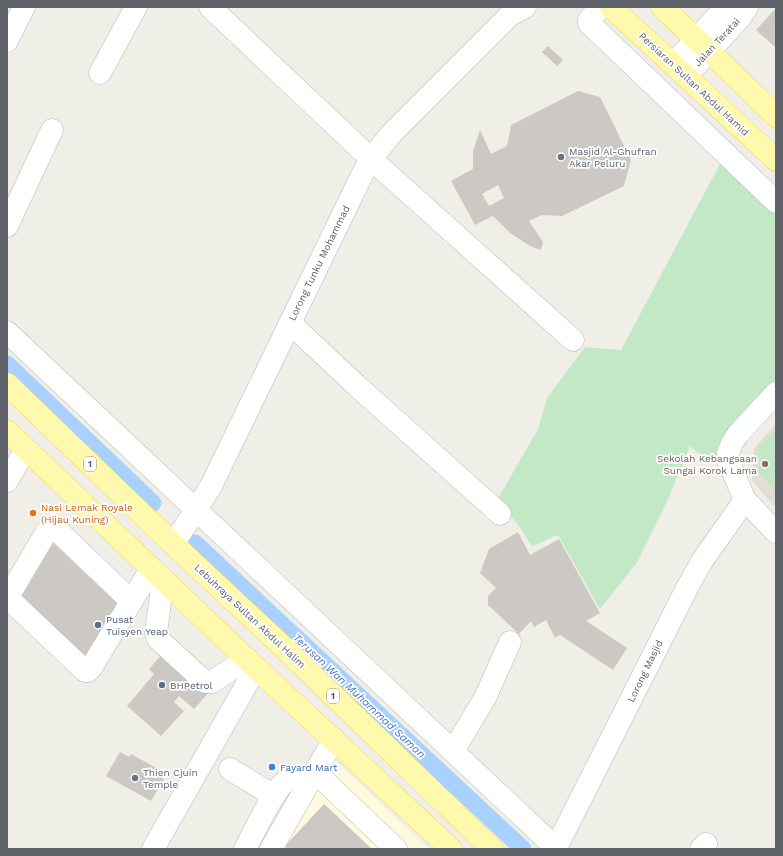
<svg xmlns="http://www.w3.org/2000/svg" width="783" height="856" font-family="'Work Sans',sans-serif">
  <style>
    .commercial { fill: #fffade }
    .education { fill: #e1ded5 }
    .green { fill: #c3e8c6 }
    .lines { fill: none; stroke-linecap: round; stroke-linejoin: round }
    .canal { stroke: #a8d1ff; stroke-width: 17 }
    .building { fill: #ccc9c4; fill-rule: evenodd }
    .minor-casing { stroke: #b7b8bd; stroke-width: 23 }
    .major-casing { stroke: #f4d75c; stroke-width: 23 }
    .minor { stroke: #fff; stroke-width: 22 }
    .major { stroke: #fff9ad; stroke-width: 22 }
    .worship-dot { fill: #6b7280; stroke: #fff; stroke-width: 1.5 }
    .education-dot { fill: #8d6e63; stroke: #fff; stroke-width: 1.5 }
    .food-dot { fill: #e8710a; stroke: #fff; stroke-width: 1.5 }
    .service-dot { fill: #5c6f8a; stroke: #fff; stroke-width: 1.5 }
    .shop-dot { fill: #3f7fe0; stroke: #fff; stroke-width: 1.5 }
    .labels { text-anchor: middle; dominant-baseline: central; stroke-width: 3.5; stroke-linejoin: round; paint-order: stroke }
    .shield { fill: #fff; stroke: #8e9095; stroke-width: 1 }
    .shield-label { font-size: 9px; font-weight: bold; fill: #5e6167 }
    .street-label { font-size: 10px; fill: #5e6167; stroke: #fff }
    .worship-label { font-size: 10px; fill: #5b616d; stroke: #fff; text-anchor: start }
    .education-label { font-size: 10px; fill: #785e54; stroke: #fff; text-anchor: end }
    .food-label { font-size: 10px; fill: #c56008; stroke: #fff; text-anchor: start }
    .service-label { font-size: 10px; fill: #4e5e75; stroke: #fff; text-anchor: start }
    .shop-label { font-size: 10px; fill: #366cbe; stroke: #fff; text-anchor: start }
    .water-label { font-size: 11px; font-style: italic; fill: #4375be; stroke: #fff }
  </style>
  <rect width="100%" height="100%" fill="#f0efe7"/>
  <polygon class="commercial" points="320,746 429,849 263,849"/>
  <polygon class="education" points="776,424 776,508 752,481 754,448"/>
  <g class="green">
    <polygon points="721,162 776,212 776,388 709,463 690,446 669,497 638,561 600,609 558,535 532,546 517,523 496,502 538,429 547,398 585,347 621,350"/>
    <polygon points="776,429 776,491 759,475 757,449"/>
  </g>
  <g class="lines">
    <g class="canal">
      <polyline points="7,364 153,503"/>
      <polyline points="195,543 523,849"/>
    </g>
  </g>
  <g class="building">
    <polygon points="776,8 776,48 756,30"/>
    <polygon points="548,46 563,60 557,66 542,52"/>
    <path d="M578,91L600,97L631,160L624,186L562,216L542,215L529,221L543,242L541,250L530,246L510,233L493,216L475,225L451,181L473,169V151L480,130L491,154L507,146L511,125ZM498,185L504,198L489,206L482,194Z"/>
    <polygon points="518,532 530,555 559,539 600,613 586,621 627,648 613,670 560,635 555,638 546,620 534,627 531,621 519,634 488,605 488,596 496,588 480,573 489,549"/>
    <polygon points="50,540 119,605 85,663 17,598"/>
    <polygon points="164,652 209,692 194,709 179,696 174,702 184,711 161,736 127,706 154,674 149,669"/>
    <polygon points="120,752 129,757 131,754 160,770 157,775 164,779 151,801 106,776"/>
    <polygon points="324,804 372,849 288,849 285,846"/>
  </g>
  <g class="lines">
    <g class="minor-casing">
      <g id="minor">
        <polyline points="210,7 371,159 573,340"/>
        <polyline points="601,7 589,20 589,23 776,202"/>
        <polyline points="7,41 24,7"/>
        <polyline points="673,64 726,7"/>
        <polyline points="100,73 136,7"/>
        <polyline points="686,76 740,18 747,7"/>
        <polyline points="7,226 52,130"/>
        <polyline points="290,323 356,385 500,514"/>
        <polyline points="7,332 557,849"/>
        <polyline points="776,393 738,434 732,443 728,453 729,463 745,500 776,532"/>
        <polyline points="7,481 26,449"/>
        <polyline points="173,544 196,510 211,486 361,177 371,159 392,133 510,15 525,7"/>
        <polyline points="163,579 156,633 158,639 205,682 212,682 247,659"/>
        <polyline points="131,601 57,530 53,529 47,531 11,592 9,596 11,601 85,671 88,671 91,668 151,569"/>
        <polyline points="453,751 485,698 510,642"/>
        <polyline points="230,769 274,796"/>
        <polyline points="315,772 396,849"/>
        <polyline points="556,848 688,586 702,561 745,500"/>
        <polyline points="153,849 256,668"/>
        <path d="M245,849C254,833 275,785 290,778C295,775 305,778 311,778"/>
        <polyline points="271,849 334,739"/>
        <polyline points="701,849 706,844"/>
      </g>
    </g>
    <g class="major-casing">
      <g id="major">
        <polyline points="611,7 776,160"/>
        <polyline points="662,7 709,51 776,116"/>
        <polyline points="7,384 173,544 278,642 492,849"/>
        <polyline points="7,431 256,668 451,849"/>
      </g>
    </g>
    <use href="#minor" class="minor"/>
    <use href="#major" class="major"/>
  </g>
  <g class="worship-dot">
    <circle cx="561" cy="157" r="4"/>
    <circle cx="135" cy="778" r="4"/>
  </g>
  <circle class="education-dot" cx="765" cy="464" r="4"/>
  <circle class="food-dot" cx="33" cy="513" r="4"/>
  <g class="service-dot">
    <circle cx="98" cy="625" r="4"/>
    <circle cx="162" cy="685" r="4"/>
  </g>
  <circle class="shop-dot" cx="272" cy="767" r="4"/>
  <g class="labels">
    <g class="shield">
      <rect x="84" y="457" width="12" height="14" rx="3"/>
      <rect x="327" y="689" width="12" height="14" rx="3"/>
    </g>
    <g class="shield-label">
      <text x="90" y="464">1</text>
      <text x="333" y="696">1</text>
    </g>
    <g class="street-label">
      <text transform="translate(717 42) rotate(-47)">Jalan Teratai</text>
      <text transform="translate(694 84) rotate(43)">Persiaran Sultan Abdul Hamid</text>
      <text transform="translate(319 263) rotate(-64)">Lorong Tunku Mohammad</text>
      <text transform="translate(250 616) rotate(43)">Lebuhraya Sultan Abdul Halim</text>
      <text transform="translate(645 671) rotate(-64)">Lorong Masjid</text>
    </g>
    <g class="worship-label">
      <text x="569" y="151">Masjid Al-Ghufran<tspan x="569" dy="12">Akar Peluru</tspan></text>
      <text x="143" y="772">Thien Cjuin<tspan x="143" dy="12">Temple</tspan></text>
    </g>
    <g class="education-label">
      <text x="757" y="458">Sekolah Kebangsaan<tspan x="757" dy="12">Sungai Korok Lama</tspan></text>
    </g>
    <g class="food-label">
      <text x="41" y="507">Nasi Lemak Royale<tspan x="41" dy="12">(Hijau Kuning)</tspan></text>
    </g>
    <g class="service-label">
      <text x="106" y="619">Pusat<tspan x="106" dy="12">Tuisyen Yeap</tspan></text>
      <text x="170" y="685">BHPetrol</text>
    </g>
    <g class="shop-label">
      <text x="280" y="767">Fayard Mart</text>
    </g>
    <g class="water-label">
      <text transform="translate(359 696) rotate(43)">Terusan Wan Muhammad Saman</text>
    </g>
  </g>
  <rect width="783" height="856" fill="none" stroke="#5e6167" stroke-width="16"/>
</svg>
